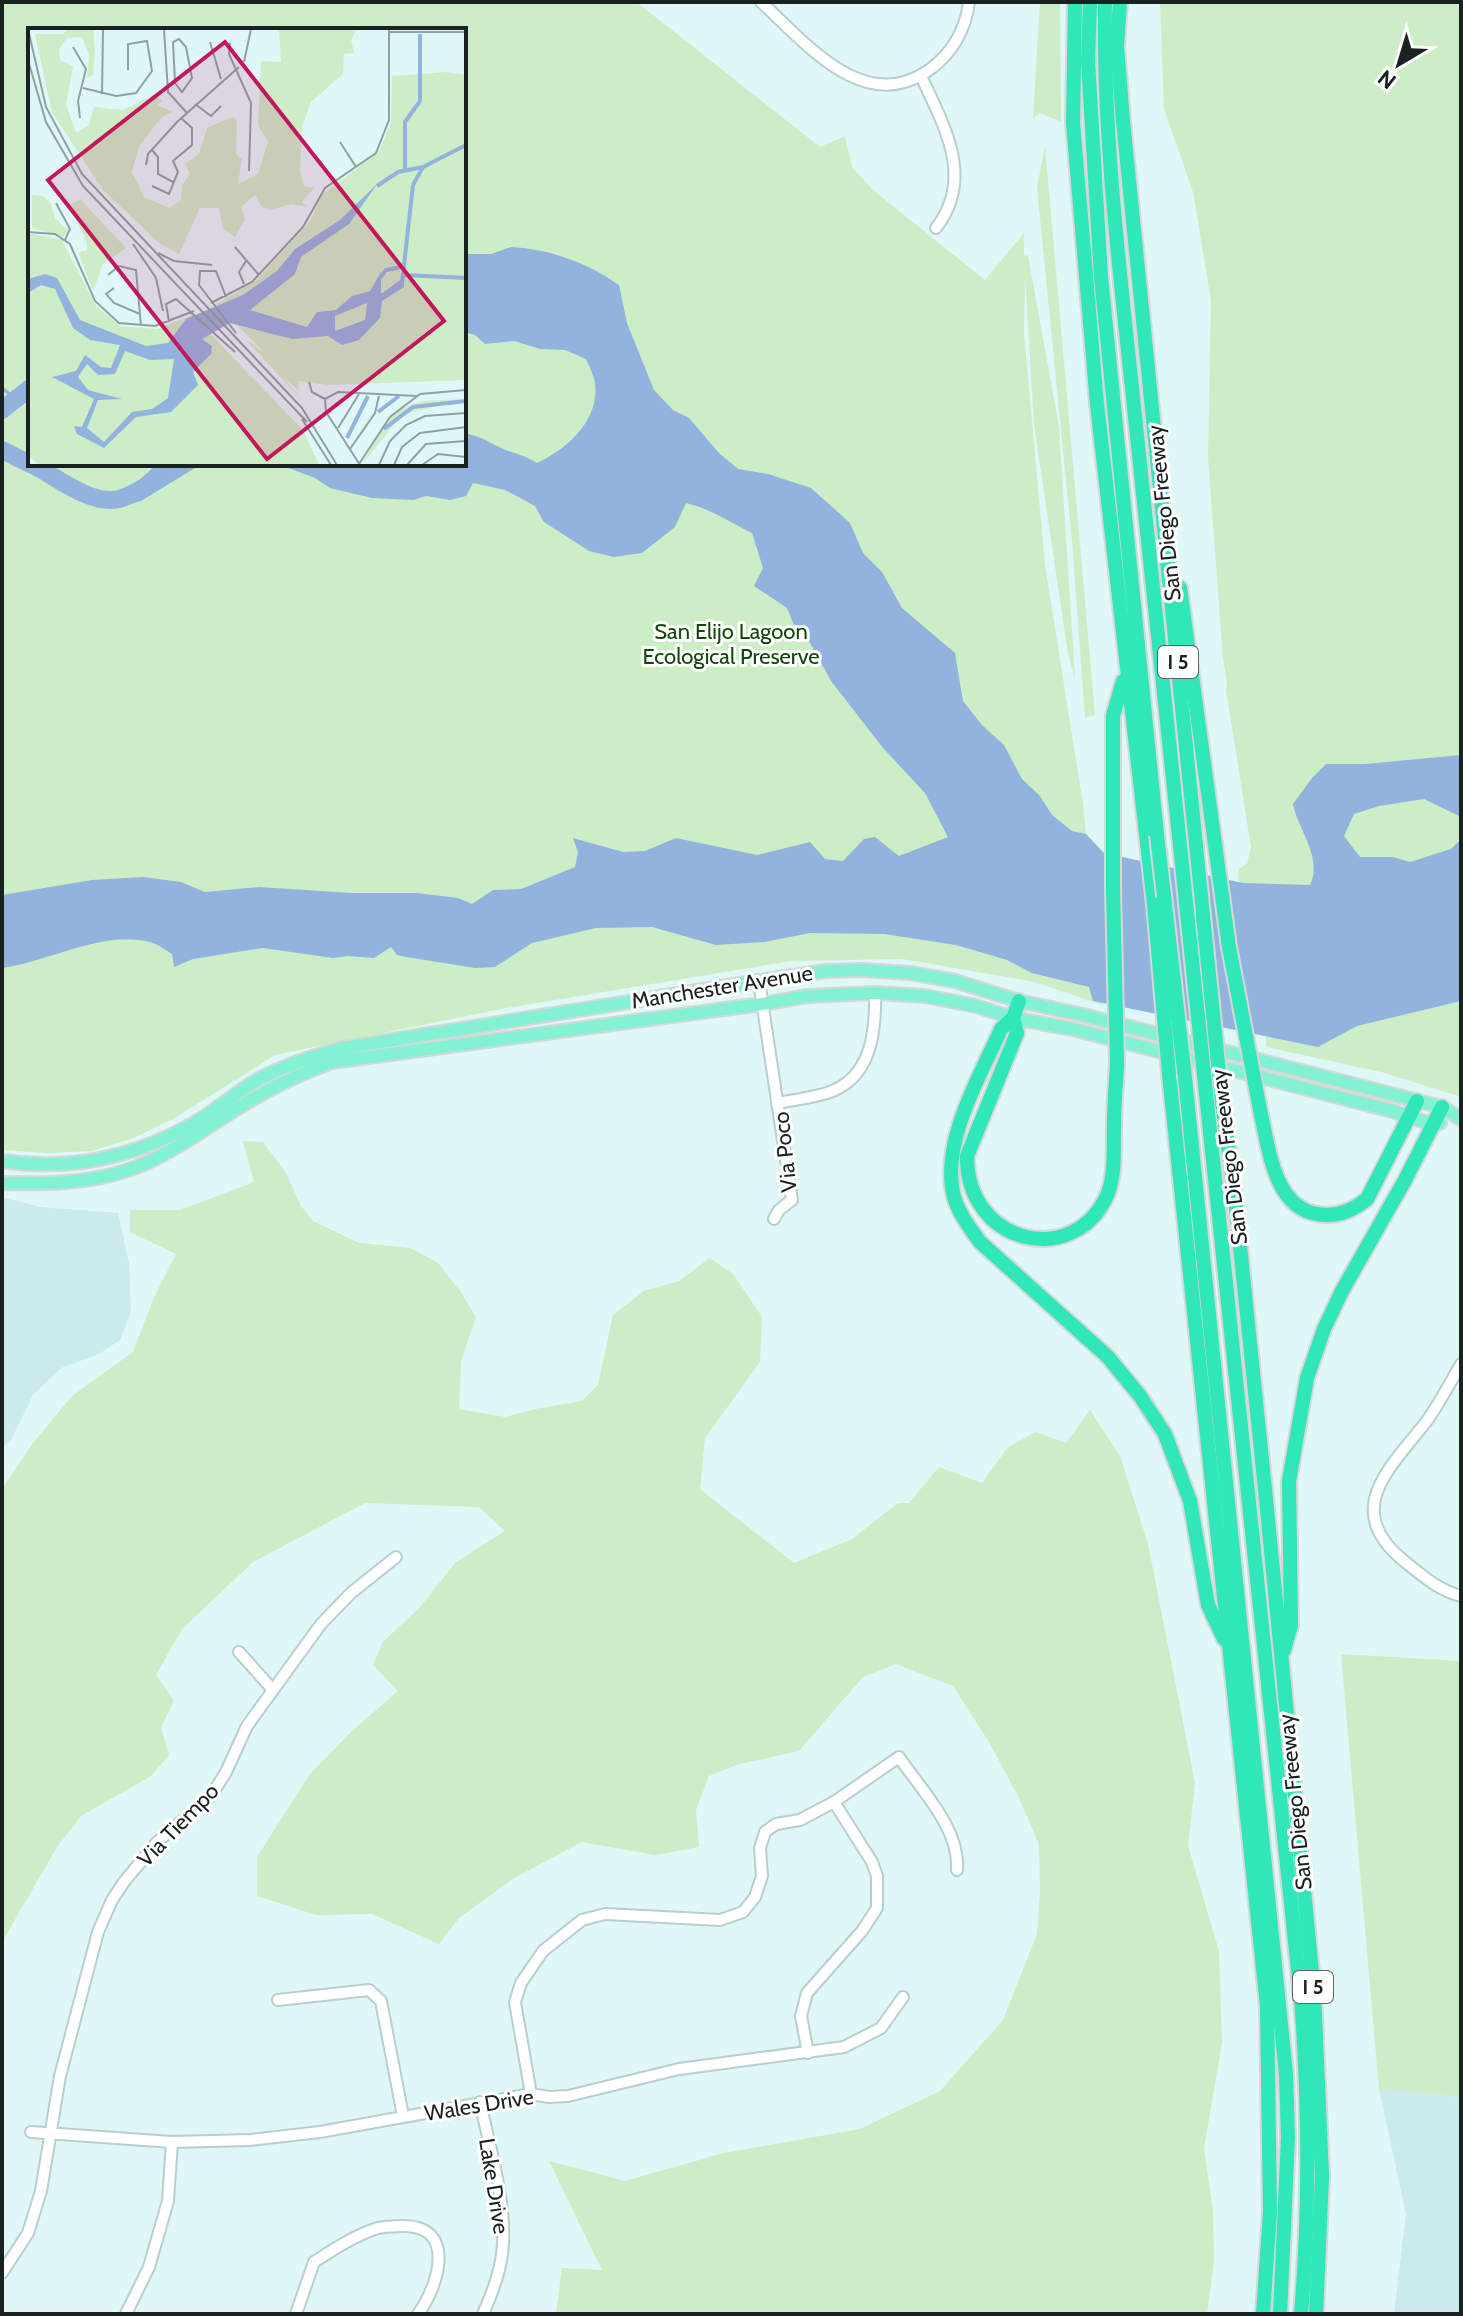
<svg xmlns="http://www.w3.org/2000/svg" width="1463" height="2316" font-family="Cabin,sans-serif">
  <style>
    .built { fill: #caeaec }
    .green { fill: #ccedc6; fill-rule: evenodd }
    .water { fill: #93b3df }
    .lines { fill: none; stroke-linecap: round; stroke-linejoin: round }
    .stream { stroke: #93b3df; stroke-width: 3 }
    .river { stroke: #93b3df; stroke-width: 18 }
    .minor-casing { stroke: #b8cecf; stroke-width: 14 }
    .major-casing { stroke: #d6d7d7; stroke-width: 16 }
    .highway-casing { stroke: #d6d7d7; stroke-width: 18 }
    .minor { stroke: #fff; stroke-width: 10 }
    .major { stroke: #82f1d4; stroke-width: 12 }
    .highway { stroke: #2fe7b8; stroke-width: 14 }
    .highway-bridge-casing { stroke: #d6d7d7; stroke-width: 18; stroke-linecap: butt }
    .highway-bridge { stroke: #2fe7b8; stroke-width: 14 }
    .labels { text-anchor: middle; dominant-baseline: central; stroke-width: 6; stroke-linejoin: round; paint-order: stroke }
    .shield { fill: #fff; stroke: #5e6464; stroke-width: 2 }
    .shield-label { font-size: 20px; font-weight: bold; fill: #192121 }
    .street-label { font-size: 22px; fill: #192121; stroke: #fff }
    .park-label { font-size: 22px; fill: #12460a; stroke: #fff }
    .inset-river { fill: none; stroke: #93b3df; stroke-width: 4 }
    .inset-road { fill: none; stroke: #90a1a2; stroke-width: 2 }
    .view { fill: #c2185b; fill-opacity: 0.15; stroke: #c2185b; stroke-width: 4 }
    .inset-edge { fill: none; stroke: #192121; stroke-width: 4 }
  </style>
  <rect width="100%" height="100%" fill="#e0f7f8"/>
  <g class="built">
    <polygon points="2,1197 41,1207 118,1213 129,1263 131,1312 120,1340 99,1354 61,1368 33,1395 11,1440 2,1448"/>
    <polygon points="1379,2089 1461,2097 1461,2314 1394,2314 1406,2214"/>
  </g>
  <g class="green">
    <path d="M2,2H640L639,4L820,147L845,136L852,167L873,190L985,280L1024,233V256L1028,255L1059,427L1075,679L1068,654L1034,424L1025,277L1024,333L1045,565L1083,804L1103,1005L1035,982L902,959L791,961L506,1008L275,1055L173,1119L131,1139L91,1151L47,1153L2,1150ZM30,30H464V464H30Z"/>
    <polygon points="1040,2 1060,2 1061,122 1040,113 1033,118"/>
    <polygon points="1160,2 1461,2 1461,1097 1385,1073 1266,1047 1268,885 1239,883 1238,869 1247,864 1251,847 1226,690 1227,682 1223,659 1208,457 1211,301 1193,192 1164,109"/>
    <polygon points="1045,146 1095,715 1085,717 1072,541 1037,188"/>
    <polygon points="243,1141 263,1142 286,1173 301,1206 313,1221 359,1243 410,1248 438,1263 460,1291 476,1317 461,1361 459,1409 505,1417 535,1409 582,1401 598,1385 613,1315 644,1291 679,1281 710,1258 733,1274 762,1317 760,1362 705,1438 700,1489 794,1563 852,1539 898,1503 909,1503 939,1467 982,1483 1008,1447 1036,1432 1066,1443 1090,1410 1120,1456 1148,1544 1195,1783 1188,1846 1219,1951 1222,2042 1204,2148 1213,2211 1214,2261 1207,2314 556,2313 562,2268 602,2270 549,2161 625,2181 724,2153 860,2129 940,2091 1003,2020 1037,1934 1040,1891 1039,1844 1018,1796 989,1742 953,1686 896,1664 863,1677 799,1751 736,1765 709,1776 696,1810 699,1847 655,1855 582,1842 514,1878 459,1918 439,1944 372,1914 316,1915 257,1896 257,1857 310,1774 352,1731 398,1691 373,1665 383,1642 420,1607 456,1562 505,1531 479,1507 365,1503 253,1562 182,1629 156,1675 174,1701 161,1727 169,1755 151,1776 81,1816 57,1847 2,1942 2,1489 34,1442 72,1396 133,1352 154,1297 176,1254 130,1232 130,1210 180,1210 254,1182"/>
    <polygon points="1341,1654 1461,1661 1461,2097 1379,2089"/>
  </g>
  <g class="water">
    <path d="M511,247C550,249 588,263 619,285L627,323L654,390L673,410L689,418L719,453L738,469L768,474L811,488L850,523L863,553L882,572L902,608L955,653L963,701L982,725L1004,745L1022,779L1039,795L1053,816L1072,831L1086,834L1104,853L1243,883L1310,885C1323,857 1298,830 1293,804L1312,778L1326,764H1365L1461,755V821L1459,816L1424,799L1379,806L1354,814L1344,836L1360,857H1393L1410,862L1451,849L1461,839V1001L1357,1026L1318,1047L1093,1001L1089,987L1032,973L1007,960L956,945L884,934L810,933L764,942L716,945L652,927L596,928L532,943L495,967L475,968L406,957L397,955L391,947L374,958L347,956L333,958L263,948L193,959L174,967L172,954C165,950 158,944 150,942C102,930 49,962 2,968V895L92,880L143,877L181,882L205,892L259,887L351,893H417L458,898L472,904L493,890L521,889L575,867L578,852L573,838L623,852L645,851L676,838L757,855L810,842L825,859L843,861L864,839L875,837L899,856L948,837L925,793L883,748L831,681L809,641L794,625L787,608L754,586L763,568L752,533C729,522 711,509 686,503L675,527L642,553L614,557L589,551L544,522L535,506L505,490L473,483L466,496L450,500L426,496L414,500L372,498L330,488L315,478L278,464H464V433C481,436 486,441 501,448C514,454 523,454 537,463C567,449 600,420 595,383C594,376 589,366 586,359L565,350L540,349L514,341L485,344L475,335L464,332V254H491Z"/>
    <polygon points="157,464 208,464 205,467 195,468 141,501 122,506 118,499"/>
  </g>
  <g class="lines">
    <polyline class="stream" points="2,388 16,399"/>
    <g class="river">
      <polyline points="2,410 30,388"/>
      <polyline points="2,450 30,464"/>
      <path d="M31,464C56,476 90,506 119,499C138,494 164,475 180,464"/>
    </g>
    <g class="minor-casing">
      <g id="minor">
        <path d="M761,2C806,43 864,116 929,70C952,54 966,29 969,2"/>
        <path d="M921,76C944,126 975,178 936,228"/>
        <polyline points="759,981 792,1200 779,1210 774,1219"/>
        <path d="M777,1103C793,1100 811,1098 827,1093C871,1079 876,1033 875,993"/>
        <path d="M1461,1364C1450,1383 1439,1404 1426,1422C1390,1468 1341,1510 1404,1561C1423,1576 1438,1590 1461,1596"/>
        <polyline points="239,1652 273,1690"/>
        <polyline points="278,2000 369,1990 381,2001 403,2116"/>
        <polyline points="808,2053 801,2016 807,1993 862,1931 877,1908 877,1876 872,1862 834,1802"/>
        <path d="M531,2094L515,2002L521,1983L543,1951L582,1920L605,1914L720,1920L743,1912L755,1897L762,1876L760,1848L765,1832L776,1824L800,1820L834,1802L899,1757C921,1790 960,1828 957,1870"/>
        <path d="M480,2102C489,2144 506,2202 503,2243C502,2268 493,2291 483,2314"/>
        <polyline points="31,2132 172,2142 250,2140 320,2132 531,2094 549,2097 568,2096 679,2069 844,2047 881,2028 903,1997"/>
        <polyline points="2,2273 28,2233 41,2191 60,2076 98,1932 112,1900 124,1882 157,1842 211,1796 226,1772 247,1726 321,1624 351,1593 396,1557"/>
        <polyline points="126,2314 149,2267 168,2201 172,2142"/>
        <path d="M296,2314L314,2262C333,2250 354,2236 375,2229C383,2226 392,2227 400,2226C457,2223 440,2284 418,2314"/>
      </g>
    </g>
    <g class="major-casing">
      <g id="major">
        <path d="M2,1161C69,1171 132,1158 191,1125C214,1112 234,1094 257,1080C285,1065 313,1056 343,1048L759,981L826,971L862,970L910,973L955,981L1019,1001L1083,1015L1442,1107L1461,1119"/>
        <path d="M2,1183C43,1184 85,1184 125,1171C166,1158 201,1131 238,1108C268,1089 299,1074 332,1062L762,1004L808,996L875,993L925,996L976,1006L1013,1018L1072,1029L1389,1110L1434,1125L1440,1123"/>
      </g>
    </g>
    <g class="highway-casing">
      <g id="highway">
        <polyline points="1075,2 1073,123 1097,404 1154,904"/>
        <polyline points="1090,2 1088,61 1101,277 1157,835"/>
        <path d="M1105,2C1103,138 1120,273 1134,407"/>
        <polyline points="1120,2 1117,46 1123,121 1203,916"/>
        <polyline points="1180,588 1229,947"/>
        <polyline points="1113,888 1113,716 1123,681"/>
        <path d="M1019,1001L1013,1018L1001,1029C980,1077 942,1139 953,1193C957,1211 969,1227 980,1242L1108,1357L1140,1396L1165,1434L1190,1501L1208,1605L1224,1639"/>
        <path d="M1013,1018L1017,1033L967,1156C966,1245 1076,1270 1108,1193C1116,1172 1113,1147 1114,1125C1114,1104 1116,1084 1117,1063"/>
        <polyline points="1169,1074 1267,2006 1270,2212 1263,2314"/>
        <polyline points="1185,1078 1286,2074 1288,2137 1280,2314"/>
        <polyline points="1222,1102 1234,1188 1266,1499 1314,1993 1322,2176 1316,2314"/>
        <path d="M1207,1103L1301,1998C1309,2104 1310,2208 1301,2314"/>
        <path d="M1261,1115C1270,1153 1275,1215 1327,1215C1343,1215 1355,1209 1367,1199L1417,1101"/>
        <polyline points="1284,1650 1291,1625 1289,1481 1307,1378 1324,1329 1342,1291 1405,1180 1442,1107"/>
      </g>
    </g>
    <use href="#minor" class="minor"/>
    <use href="#major" class="major"/>
    <use href="#highway" class="highway"/>
    <g class="highway-bridge-casing">
      <g id="highway-bridge">
        <polyline points="1134,407 1207,1103"/>
        <polyline points="1157,835 1185,1078"/>
        <polyline points="1113,888 1117,1063"/>
        <polyline points="1154,904 1169,1074"/>
        <polyline points="1203,916 1222,1102"/>
        <polyline points="1229,947 1261,1115"/>
      </g>
    </g>
    <use href="#highway-bridge" class="highway-bridge"/>
  </g>
  <g class="labels">
    <g class="shield">
      <rect x="1158" y="646" width="40" height="32" rx="6"/>
      <rect x="1293" y="1971" width="40" height="32" rx="6"/>
    </g>
    <g class="shield-label">
      <text x="1178" y="662">I 5</text>
      <text x="1313" y="1987">I 5</text>
    </g>
    <g class="street-label">
      <text transform="translate(1164 513) rotate(-96)">San Diego Freeway</text>
      <text transform="translate(722 987) rotate(-9)">Manchester Avenue</text>
      <text transform="translate(785 1152) rotate(-96)">Via Poco</text>
      <text transform="translate(1229 1157) rotate(-97)">San Diego Freeway</text>
      <text transform="translate(1295 1802) rotate(-96)">San Diego Freeway</text>
      <text transform="translate(178 1825) rotate(-46)">Via Tiempo</text>
      <text transform="translate(479 2105) rotate(-9)">Wales Drive</text>
      <text transform="translate(494 2186) rotate(81)">Lake Drive</text>
    </g>
    <g class="park-label">
      <text x="731" y="631">San Elijo Lagoon<tspan x="731" dy="25">Ecological Preserve</tspan></text>
    </g>
  </g>
  <g transform="translate(28 28)">
    <rect width="438" height="438" fill="#e0f7f8"/>
    <path d="M41,1H65L67,23L65,47L59,50L61,27L54,9L39,10L31,21L32,32L45,38L38,76L48,105L61,97L66,79L96,82L127,66L134,73L129,77L145,84L134,89L111,118L104,144L116,169L141,180L153,172L154,157L162,146L157,136L171,126L179,100L197,92L206,89L209,93L208,126L214,131L210,156L230,146L240,114L230,97L233,33L253,34L251,1H329L323,12L326,25L316,26L315,46L283,74L274,98L272,143L276,158L286,160L274,174L279,179L263,176L243,182L234,179L227,167L213,179L217,192L207,209L195,201L191,180H172L151,226L131,215L75,162L24,84L7,6H35ZM418,44L438,47V352L301,357L271,353L270,362L255,349L276,374L216,310L237,325L188,276L229,252L283,192L292,168L351,124L363,94L364,48ZM4,167L15,168L23,176L27,190L40,202L36,209L4,200ZM52,171L98,220L75,236L65,263L50,224L59,222V215L41,178ZM0,205L34,212L68,278L93,298L129,301L164,287L275,402L291,437H11L0,427ZM438,371L373,387L334,437L356,396L373,381L395,373Z" fill="#ccedc6"/>
    <path d="M350,155L321,196L273,229L267,246L222,282L279,299L289,284L308,282L324,268L342,263L353,244V266L376,249V259L354,273L352,290L331,312L314,317L300,308L264,311L202,295L174,311L184,318L183,326L165,344L170,357L143,384L108,389L76,420L49,406L46,398L54,399L66,371L24,349L48,343L57,327L73,339L83,340L92,317L62,312L45,300L27,261L13,257L0,265V251L17,246L29,250L52,292L118,318L140,315L158,291L215,267L249,243L267,221L312,192ZM339,275L337,292L307,303V288ZM97,323L122,332L146,331L140,370L124,381L104,384L76,414L59,400L70,372L94,371L60,362L50,349L59,336L70,347L87,346Z" fill="#93b3df" fill-rule="evenodd"/>
    <path class="inset-river" d="M377,141V94L392,73V6M385,157L395,139L438,117M349,158L370,144L395,139M376,247L438,250M352,250L358,242L378,238M374,255L385,157M350,384L371,368M356,401L385,379L438,373M319,410L340,368"/>
    <path class="inset-road" d="M0,1L18,79L54,146L274,380L309,437M136,1L140,64L159,85M361,4H438M151,11L158,19L164,50L154,64L147,55L145,14ZM182,14L193,51M202,15L201,26L223,75L221,143M45,19L58,41L50,73L52,90M0,32L18,94L55,158L279,394M216,34L223,1M55,60L88,68L108,65L124,43L119,13L100,16V42M74,66L75,1M167,76L183,88L193,78M312,114L328,139M124,122L130,129V146L145,154M118,137L120,126L149,94L211,39M124,158L141,166L150,144L145,133L164,117V100L154,91M28,175L42,201L37,212M0,204L27,206L42,216L67,273L91,295L127,298L166,283M105,216L128,250L135,283M207,219L231,247M130,225L146,233L184,237M80,247L91,238L108,242L113,298M216,256L211,244L218,233M86,260L78,266L86,275L112,286M198,269L188,243H172L171,257L208,305M183,275L224,254L275,199L297,160L348,125L361,92V1M141,294L138,276L148,271L207,324M281,354L284,364L297,371M297,371L310,364L389,368M297,371L298,384L332,437M274,391L303,437M310,400L331,366M322,421L347,385L351,368M331,436L362,389L392,366L438,362M351,437L362,413L378,397L397,388L438,385M366,437L374,419L392,405L438,399M379,437L398,416L438,413M394,437L410,426L438,429"/>
    <path class="view" d="M197,14L416,293L239,431L20,152Z"/>
    <rect width="438" height="438" class="inset-edge"/>
  </g>
  <rect width="1463" height="2316" fill="none" stroke="#192121" stroke-width="8"/>
  <g transform="translate(1399 64) rotate(218)" stroke="#ffffff" stroke-width="6" paint-order="stroke">
  <path d="M0-6L14 30L0 20L-14 30Z" fill="#192121"/>
  <text y="-12" font-size="22" font-weight="bold" text-anchor="middle" fill="#192121">N</text>
  </g>
</svg>
